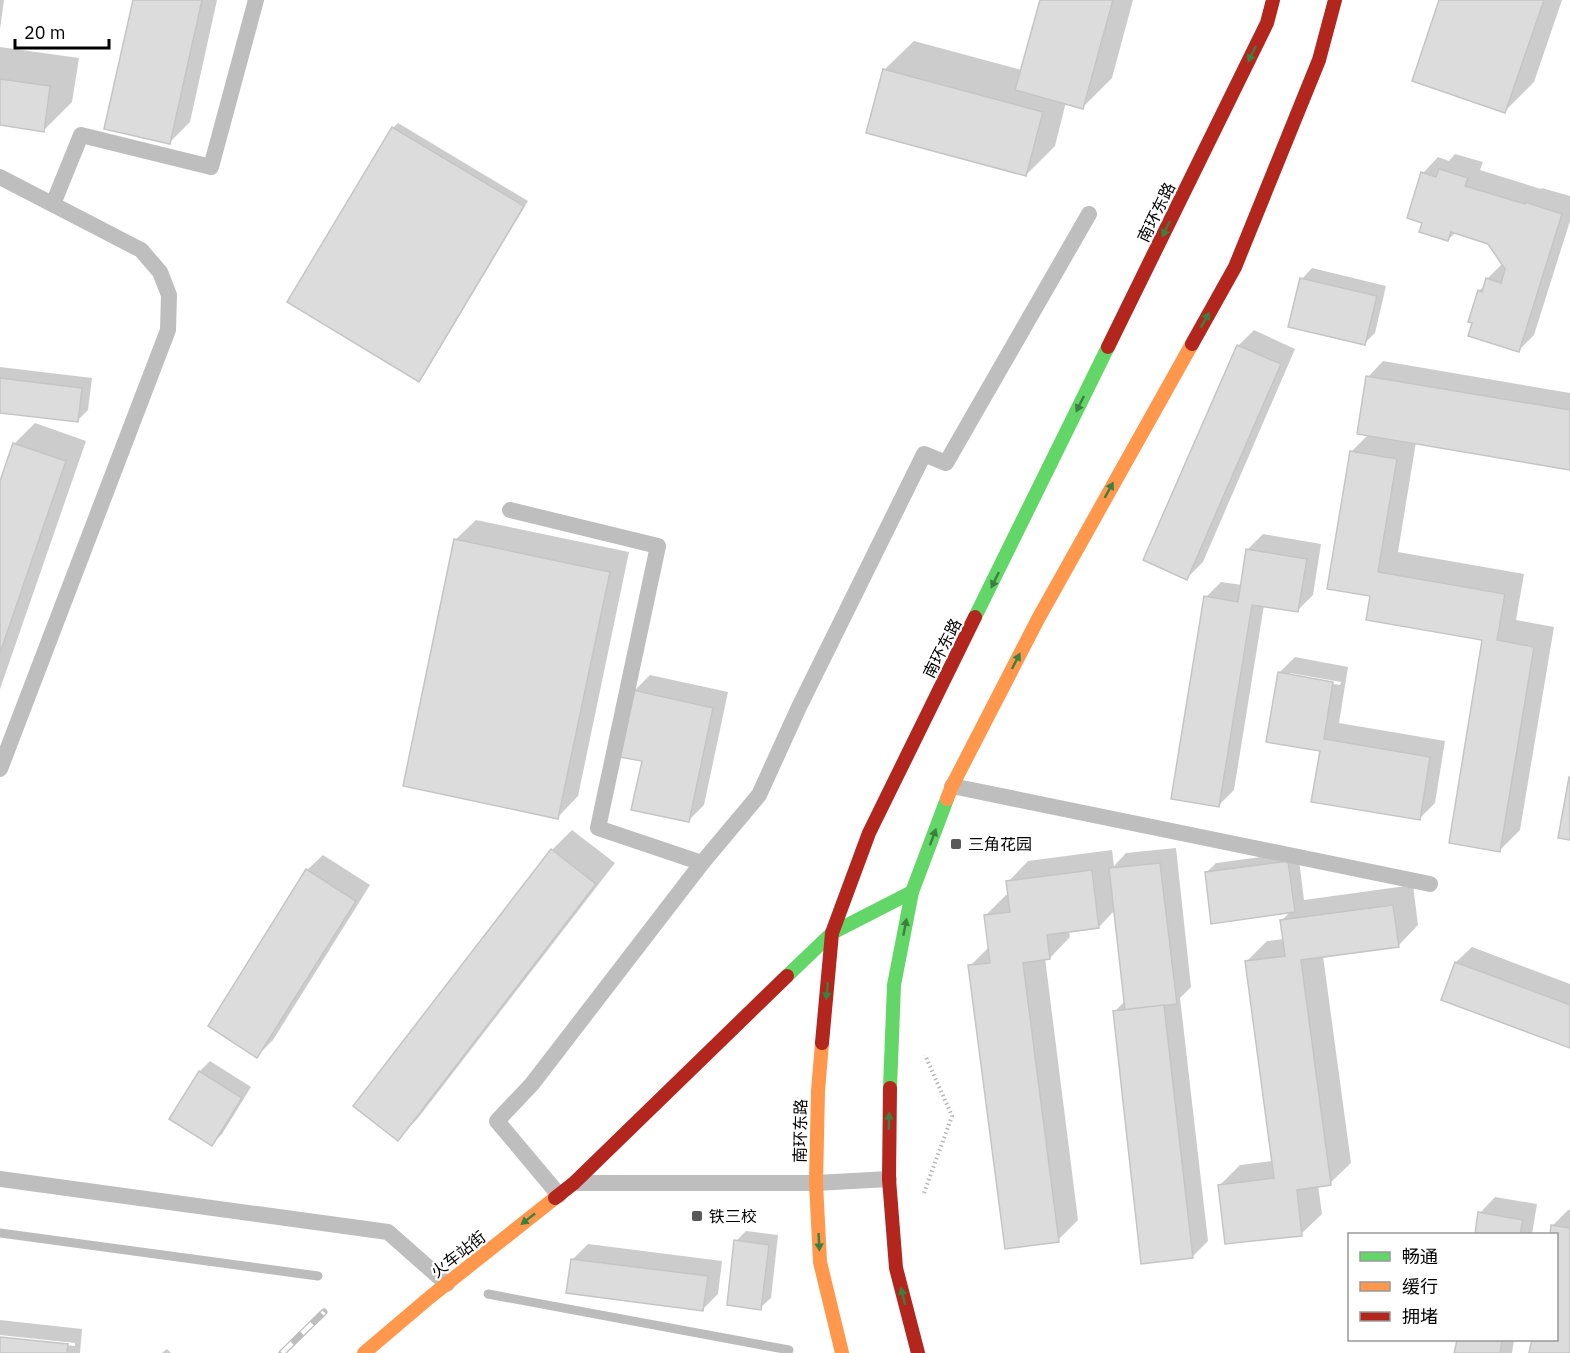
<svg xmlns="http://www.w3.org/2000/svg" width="1570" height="1353" font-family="'IBM Plex Sans','Noto Sans SC',sans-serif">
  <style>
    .shadow { fill: #0003; fill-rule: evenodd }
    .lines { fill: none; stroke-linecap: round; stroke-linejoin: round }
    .stream { stroke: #bcbcbc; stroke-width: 9 }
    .building { fill: #dcdcdc; stroke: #c5c5c5; stroke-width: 1.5 }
    .path { stroke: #b8b8b8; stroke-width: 4; stroke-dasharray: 1.5 3; stroke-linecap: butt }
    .lane { stroke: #bebebe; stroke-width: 16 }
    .fast { stroke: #63d668; stroke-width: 14 }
    .slow { stroke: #ff974d; stroke-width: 14 }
    .jam { stroke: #b3261e; stroke-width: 14 }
    .rail-casing { stroke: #bdbdbd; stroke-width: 7 }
    .rail { stroke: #fff; stroke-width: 4.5; stroke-dasharray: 14; stroke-linecap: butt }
    .oneway { fill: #3b803e }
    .poi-dot { fill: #595959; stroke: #fff; stroke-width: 2 }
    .labels { text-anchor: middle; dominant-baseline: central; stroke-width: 4.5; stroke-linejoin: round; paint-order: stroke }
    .street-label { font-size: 16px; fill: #000; stroke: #fff }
    .poi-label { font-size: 16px; fill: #000; stroke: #fff; text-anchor: start }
  </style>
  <rect width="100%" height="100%" fill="#fff"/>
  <g class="shadow">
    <polygon points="0,0 4,0 0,29"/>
    <polygon points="134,0 217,0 190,122 170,142"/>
    <polygon points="1041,0 1133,0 1112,78 1083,107 1066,102 1055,146 1026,175 868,131 885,69 914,41 1022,70"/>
    <polygon points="1441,0 1562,0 1534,82 1505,111"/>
    <polygon points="0,47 79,58 72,102 44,130 0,124"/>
    <polygon points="398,123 528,201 424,375 419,380 289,302 393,128"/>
    <polygon points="1455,154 1483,162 1480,170 1541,189 1542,188 1570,196 1570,221 1534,335 1519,350 1479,291 1486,284 1487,279 1503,263 1489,242 1456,232 1448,240 1424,222 1423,173 1438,157 1449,161"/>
    <polygon points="1312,268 1386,286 1375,333 1365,343 1302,279"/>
    <polygon points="1254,330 1295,349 1203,562 1187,578 1238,346"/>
    <polygon points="1383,361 1570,393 1570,468 1416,442 1398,552 1524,574 1516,620 1554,627 1520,830 1499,851 1484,638 1372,594 1351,452 1368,435 1368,377"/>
    <polygon points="0,367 92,378 88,410 77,421 0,411"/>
    <polygon points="35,423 86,441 0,689 0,485 14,444"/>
    <polygon points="476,520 629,552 578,796 558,817 455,540"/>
    <polygon points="1263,534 1321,544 1313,595 1297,611 1264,605 1234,790 1218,806 1206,597 1221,582 1242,585 1247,550"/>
    <path d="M1295,657L1348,667L1339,723L1445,741L1435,803L1419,819L1322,750L1279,673ZM1290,673L1341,682L1340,685L1290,676Z"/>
    <polygon points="650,675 728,692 704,805 688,821 643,760 634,691"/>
    <polygon points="572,830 615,863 418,1118 398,1139 552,850"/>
    <polygon points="1176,848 1191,987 1180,998 1208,1241 1192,1257 1114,1012 1126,1000 1115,910 1099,927 1069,931 1070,937 1050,958 1045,958 1078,1220 1058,1240 970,966 990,946 986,915 1006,895 1009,894 1008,882 1028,861 1112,850 1114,866 1126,853"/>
    <polygon points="1298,852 1304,900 1413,885 1418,925 1398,946 1323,956 1351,1163 1330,1183 1318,1185 1322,1214 1301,1234 1220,1185 1240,1165 1273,1161 1246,962 1267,941 1284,939 1281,921 1291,911 1206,873 1216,863"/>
    <polygon points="323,855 370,885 273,1040 257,1056 307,870"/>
    <polygon points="1472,947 1570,984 1570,1046 1443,999 1456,962"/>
    <polygon points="210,1061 251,1087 222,1134 212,1144 171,1118 200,1071"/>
    <polygon points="1495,1197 1537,1204 1532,1234 1476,1234 1480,1213"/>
    <polygon points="1568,1210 1570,1210 1570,1353 1531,1353 1533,1340 1556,1340 1556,1234 1551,1234 1553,1225"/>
    <polygon points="746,1231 778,1235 771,1298 760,1308 736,1241"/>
    <polygon points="588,1244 722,1261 718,1294 703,1309 572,1260"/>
    <polygon points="0,1320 82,1329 80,1353 0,1353 0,1338 75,1346 75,1343 0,1335"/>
    <polygon points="1458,1340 1514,1340 1512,1353 1456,1353"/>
    <polygon points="167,1349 171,1353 162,1353"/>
  </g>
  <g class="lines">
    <g class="stream">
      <polyline points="0,1233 318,1276"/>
      <polyline points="488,1294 789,1350"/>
    </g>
  </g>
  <g class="building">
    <polygon points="133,0 202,0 170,144 104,129"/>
    <polygon points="1040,0 1113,0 1083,109 1015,90"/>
    <polygon points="1439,0 1544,0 1505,113 1412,81"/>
    <polygon points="883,69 1043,112 1026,176 866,133"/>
    <polygon points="0,79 50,86 44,132 0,125"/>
    <polygon points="392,127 524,206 419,382 287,302"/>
    <polygon points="1439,169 1468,178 1465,186 1525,204 1525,202 1562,214 1519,352 1468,336 1472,323 1468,322 1478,290 1482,292 1486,278 1501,283 1505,269 1488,244 1451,232 1448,241 1419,232 1422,223 1407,218 1421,172 1436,177"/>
    <polygon points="1300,278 1377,296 1365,345 1288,327"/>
    <polygon points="1237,345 1281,364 1187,580 1143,560"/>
    <polygon points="1366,376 1570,410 1570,470 1357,434"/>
    <polygon points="0,378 82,388 78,422 0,413"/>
    <polygon points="13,443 66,461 0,653 0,481"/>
    <polygon points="1350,451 1397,459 1378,572 1505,594 1497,640 1534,647 1500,852 1449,843 1482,640 1366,620 1370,596 1327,589"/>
    <polygon points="454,539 610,572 558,819 403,786"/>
    <polygon points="1246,549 1307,559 1298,612 1252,605 1219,807 1171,799 1204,596 1238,602"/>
    <polygon points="1278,672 1333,682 1324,739 1430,757 1420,820 1311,802 1320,751 1266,742"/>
    <polygon points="633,690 713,708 689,822 631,810 642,761 619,757"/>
    <polygon points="1569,777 1570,778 1570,840 1558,838"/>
    <polygon points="551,849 596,884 398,1141 353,1106"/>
    <polygon points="1288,861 1295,912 1211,924 1205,872"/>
    <polygon points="1160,863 1177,1004 1125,1010 1109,868"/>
    <polygon points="306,869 356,901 257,1058 208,1026"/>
    <polygon points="1092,870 1099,928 1047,935 1050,959 1023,963 1059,1242 1005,1249 968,965 990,963 984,915 1010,912 1006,881"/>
    <polygon points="1393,905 1399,947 1301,960 1331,1185 1297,1190 1302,1236 1225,1244 1218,1185 1274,1178 1245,961 1285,956 1280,920"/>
    <polygon points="1455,962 1570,1005 1570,1048 1441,1000"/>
    <polygon points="1164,1005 1193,1258 1141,1264 1113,1011"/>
    <polygon points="199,1071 242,1098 212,1146 169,1119"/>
    <polygon points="1478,1212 1523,1220 1520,1234 1475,1234"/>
    <polygon points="1551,1225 1570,1228 1570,1353 1529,1353 1532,1340 1556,1340 1556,1234 1550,1234"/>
    <polygon points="734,1240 769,1245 761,1310 727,1305"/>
    <polygon points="571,1259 708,1276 703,1311 566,1293"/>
    <polygon points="0,1337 68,1344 67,1353 0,1353"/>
    <polygon points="1457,1340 1502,1340 1500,1353 1454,1353"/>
  </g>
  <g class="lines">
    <polyline class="path" points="924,1193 952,1116 925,1055"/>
    <g class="lane">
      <polyline points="0,177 141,250 160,272 169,295 168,330 0,769"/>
      <polyline points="53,204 81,135 211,167 256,0"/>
      <polyline points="510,510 658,546 598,828 702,863"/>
      <polyline points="952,786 1430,884"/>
      <polyline points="0,1179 388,1232 447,1284"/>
      <polyline points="578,1183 816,1183 889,1179"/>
      <polyline points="559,1195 497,1121 532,1084 702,863 759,795 799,707 924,454 946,463 1089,214"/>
    </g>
    <g class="fast">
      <polyline points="975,617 1108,347"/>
      <polyline points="787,976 832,933 912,892"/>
      <polyline points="890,1088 894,985 912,892 947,799"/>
    </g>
    <g class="slow">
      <polyline points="947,799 952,786 1038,619 1192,344"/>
      <polyline points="822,1043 818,1091 816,1183 820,1262 842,1353"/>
      <polyline points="364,1353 430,1297 555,1198"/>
    </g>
    <g class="jam">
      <polyline points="1192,344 1235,267 1319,60 1335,0"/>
      <polyline points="1108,347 1267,23 1273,0"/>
      <polyline points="822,1043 832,933 869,833 975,617"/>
      <polyline points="890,1088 889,1179 896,1268 918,1353"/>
      <polyline points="555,1198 574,1183 787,976"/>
    </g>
    <g class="rail-casing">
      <polyline id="rail" points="282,1353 324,1312"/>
    </g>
    <use href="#rail" class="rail"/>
  </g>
  <defs><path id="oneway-solid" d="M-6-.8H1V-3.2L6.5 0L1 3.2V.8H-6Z" transform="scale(1.5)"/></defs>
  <g class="oneway">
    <use href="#oneway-solid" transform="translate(1252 54) rotate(116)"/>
    <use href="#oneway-solid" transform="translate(1166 229) rotate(116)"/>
    <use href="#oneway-solid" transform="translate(1205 320) rotate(-61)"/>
    <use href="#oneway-solid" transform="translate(1080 404) rotate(116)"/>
    <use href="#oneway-solid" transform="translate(1109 490) rotate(-61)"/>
    <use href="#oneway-solid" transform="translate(995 580) rotate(116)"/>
    <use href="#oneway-solid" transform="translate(1016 661) rotate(-63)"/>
    <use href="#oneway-solid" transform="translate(933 837) rotate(-70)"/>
    <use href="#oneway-solid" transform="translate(905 927) rotate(-79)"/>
    <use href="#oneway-solid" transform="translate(827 991) rotate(95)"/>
    <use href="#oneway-solid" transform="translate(889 1121) rotate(-89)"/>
    <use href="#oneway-solid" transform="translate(528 1219) rotate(142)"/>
    <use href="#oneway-solid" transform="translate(819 1242) rotate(87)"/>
    <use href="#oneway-solid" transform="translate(903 1296) rotate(-104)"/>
  </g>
  <g class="poi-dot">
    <rect x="950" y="838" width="12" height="12" rx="3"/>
    <rect x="691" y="1210" width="12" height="12" rx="3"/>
  </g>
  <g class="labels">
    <g class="street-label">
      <text transform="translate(1156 212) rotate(-64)">南环东路</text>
      <text transform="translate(942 648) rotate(-63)">南环东路</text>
      <text transform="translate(800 1131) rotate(-89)">南环东路</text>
      <text transform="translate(458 1254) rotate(-38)">火车站街</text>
    </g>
    <g class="poi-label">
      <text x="968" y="844">三角花园</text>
      <text x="709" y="1216">铁三校</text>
    </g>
  </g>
  <rect x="1348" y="1233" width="210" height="108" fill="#ffffff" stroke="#999999" stroke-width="1.5"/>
  <rect x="1360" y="1252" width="30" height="9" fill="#63d668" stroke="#999999" stroke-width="1.5"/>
  <text x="1402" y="1263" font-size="18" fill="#000000">畅通</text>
  <rect x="1360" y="1282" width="30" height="9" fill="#ff974d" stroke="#999999" stroke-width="1.5"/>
  <text x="1402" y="1293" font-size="18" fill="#000000">缓行</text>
  <rect x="1360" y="1312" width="30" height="9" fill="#b3261e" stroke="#999999" stroke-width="1.5"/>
  <text x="1402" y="1323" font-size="18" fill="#000000">拥堵</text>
  <path d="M15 39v9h94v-9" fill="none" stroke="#000000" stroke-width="3"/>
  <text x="24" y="39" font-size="18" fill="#000000" stroke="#ffffff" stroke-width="4.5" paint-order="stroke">20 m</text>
</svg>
